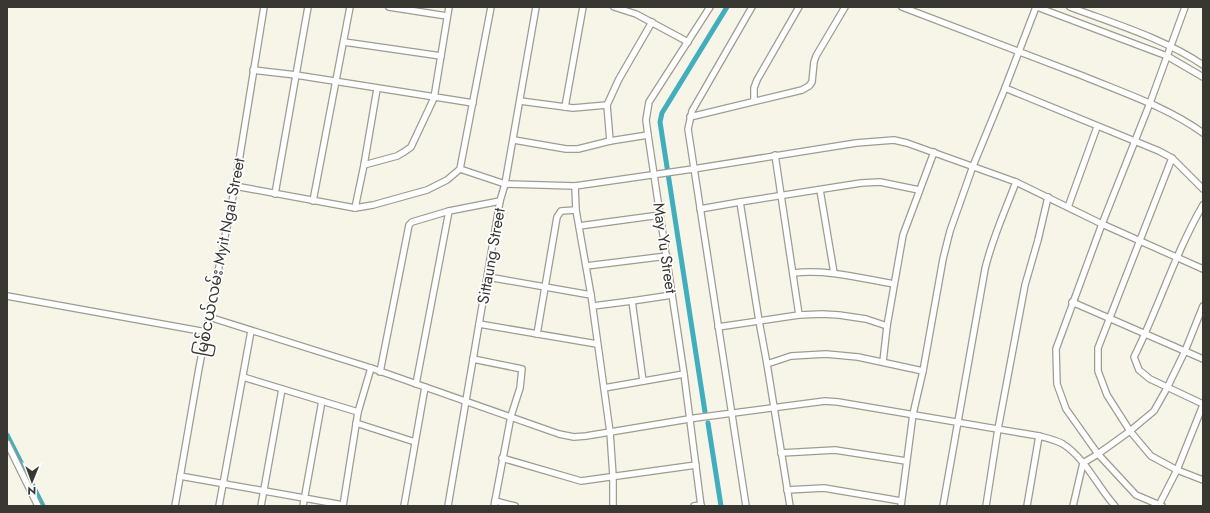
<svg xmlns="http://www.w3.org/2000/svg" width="1210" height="513" font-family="Jost,'Noto Sans Myanmar',sans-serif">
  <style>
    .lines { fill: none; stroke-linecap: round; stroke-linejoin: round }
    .canal { stroke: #41aebe; stroke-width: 5 }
    .minor-casing { stroke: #9e9c90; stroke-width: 8 }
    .minor { stroke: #fff; stroke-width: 5.5 }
    .labels { text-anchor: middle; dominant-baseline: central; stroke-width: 3.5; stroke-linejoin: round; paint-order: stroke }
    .street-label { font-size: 16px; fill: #383732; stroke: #fff }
  </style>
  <rect width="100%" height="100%" fill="#f7f5e8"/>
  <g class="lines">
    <g class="canal">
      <polyline points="705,412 660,122 662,113 727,7"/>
      <polyline points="708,423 721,506"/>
      <polyline points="7,435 43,506"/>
    </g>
    <g class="minor-casing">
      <g id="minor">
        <polyline points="389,7 447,16"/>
        <polyline points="614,7 636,14 688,42"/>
        <path d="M902,7C963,30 1023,53 1083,76C1124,93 1167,107 1203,133"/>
        <polyline points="1037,7 1167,56 1203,77"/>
        <path d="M1070,7C1115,24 1163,38 1203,65"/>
        <polyline points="344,42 441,56"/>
        <polyline points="253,70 296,75 473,103"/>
        <polyline points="1005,88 1159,151 1172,158 1203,189"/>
        <polyline points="520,101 573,108 607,105"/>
        <polyline points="754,101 754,88 757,80 799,7"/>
        <polyline points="565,107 583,7"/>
        <polyline points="690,117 802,90 809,86 812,82 814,62 816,56 845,7"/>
        <polyline points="514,140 566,149 578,149 610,141 648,135"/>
        <polyline points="610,141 607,105 619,79 652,22"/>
        <polyline points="775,155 799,315"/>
        <polyline points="1172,158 1098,348 1098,371 1107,395 1130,431 1151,456 1177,470 1203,480"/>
        <polyline points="364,165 397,156 404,152 411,147 434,98 449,7"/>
        <polyline points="460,169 505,184 575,186 693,169 856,143 894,140 907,143 1016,182 1102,224 1203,269"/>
        <polyline points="235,186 355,208 373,205 427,190 447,180 460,169 491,7"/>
        <polyline points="575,186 576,210 591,295 610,432 613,476 613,506"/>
        <polyline points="820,190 834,273"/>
        <polyline points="275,194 308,7"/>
        <polyline points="313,201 350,7"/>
        <polyline points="740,202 759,321 767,364 790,506"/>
        <path d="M1203,205C1175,253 1159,307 1134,357L1139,370L1150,379L1203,404"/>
        <polyline points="1068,207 1097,127"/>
        <polyline points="355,208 364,165 377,89"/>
        <polyline points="700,209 740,202 861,183 880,182 919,190"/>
        <polyline points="579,226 660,215"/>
        <polyline points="586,266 667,256"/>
        <path d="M793,273C827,269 860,278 894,284"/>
        <polyline points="488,277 591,295"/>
        <polyline points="7,296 206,332"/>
        <polyline points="632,301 643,381"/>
        <polyline points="1072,302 1203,359"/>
        <polyline points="593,306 632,301 672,295"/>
        <path d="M209,317L371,368L559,434L574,437L586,436L695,418L825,401L838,402L1039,436C1047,438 1056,440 1063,444C1086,459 1097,486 1115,506"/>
        <polyline points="479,324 597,344"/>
        <polyline points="718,327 799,315 822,314 839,315 866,319 887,326"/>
        <polyline points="537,334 557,217 561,211 576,210"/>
        <polyline points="473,359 522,369 520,388 511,416 494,506"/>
        <polyline points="883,362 887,326 903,235 934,152"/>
        <polyline points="767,364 791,356 826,354 858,357 923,371"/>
        <polyline points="380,372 409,225 412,222 449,211 500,201"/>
        <polyline points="243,377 358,412"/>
        <polyline points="416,384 449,211"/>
        <polyline points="604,388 684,374"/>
        <polyline points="356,423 415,442"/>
        <polyline points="7,443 38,506"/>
        <polyline points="781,453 835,450 906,461"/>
        <polyline points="502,458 581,481 696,465"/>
        <polyline points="180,476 343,505"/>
        <polyline points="787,490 824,488 901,501"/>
        <polyline points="495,501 515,506"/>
        <polyline points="1159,505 1177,470 1203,405"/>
        <polyline points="175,506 199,368 235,186 264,7"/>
        <polyline points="219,506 251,331"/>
        <polyline points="261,506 282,389"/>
        <polyline points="303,506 322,401"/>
        <polyline points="343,506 358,412 371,368"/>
        <polyline points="404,506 425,387"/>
        <polyline points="448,506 500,201 505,184 536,7"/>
        <polyline points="694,506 701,505"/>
        <polyline points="701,506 684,374 648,135 646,120 649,102 710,7"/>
        <polyline points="746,506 688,129 692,111 752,7"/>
        <polyline points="901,506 913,414 923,371 943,259 950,231 973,166 1005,88 1036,7"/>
        <path d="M943,506L985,269C992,239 1005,211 1016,182"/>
        <polyline points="986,506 998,429 1025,285 1038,240 1048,197"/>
        <polyline points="1027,506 1039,436"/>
        <polyline points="1073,506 1083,463 1098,454 1130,431 1154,411 1167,388 1185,351 1203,306"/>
        <polyline points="1162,506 1136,495 1098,454 1066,409 1057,384 1056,349 1102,224 1150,103 1185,7"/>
      </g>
    </g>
    <use href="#minor" class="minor"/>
  </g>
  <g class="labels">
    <g class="street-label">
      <text transform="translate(665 248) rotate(82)">May Yu Street</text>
      <text transform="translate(491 256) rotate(-80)">Sittaung Street</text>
      <text transform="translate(220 257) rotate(-79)">မြစ်ငယ်လမ်း Myit Ngal Street</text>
    </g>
  </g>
  <rect width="1210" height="513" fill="none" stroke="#383732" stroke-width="16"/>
  <g transform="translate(32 481) rotate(181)" stroke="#ffffff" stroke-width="3" paint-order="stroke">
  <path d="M0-3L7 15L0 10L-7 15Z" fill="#383732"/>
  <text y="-6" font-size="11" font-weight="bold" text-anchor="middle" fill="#383732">N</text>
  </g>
</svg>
